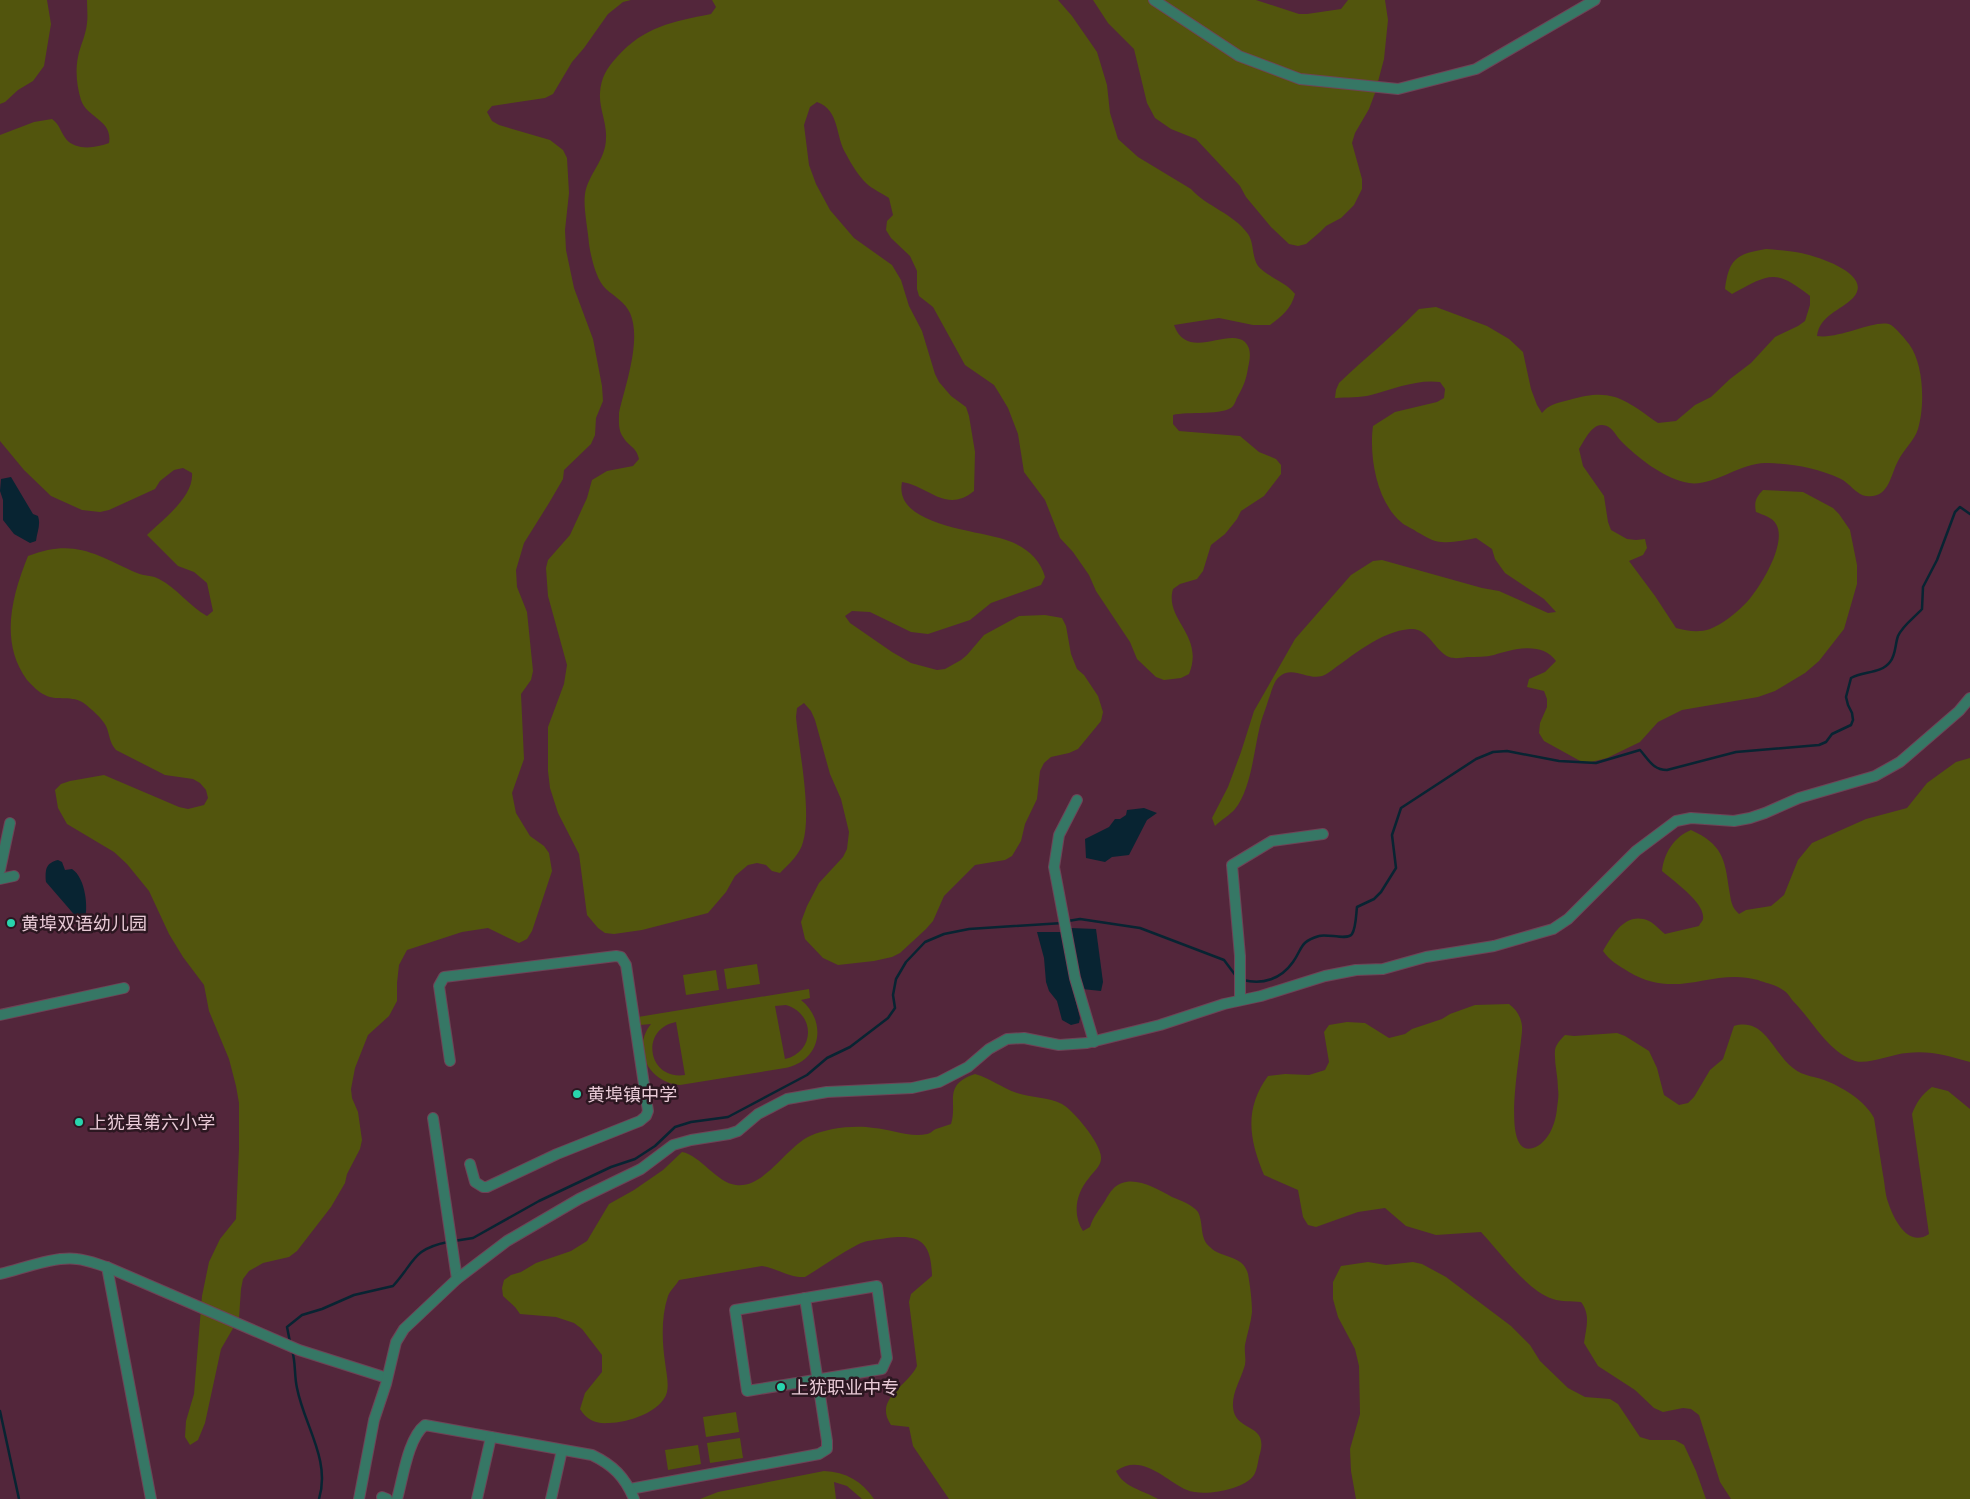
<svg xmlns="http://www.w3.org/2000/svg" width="1970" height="1499" font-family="'PT Sans Narrow','Noto Sans SC',sans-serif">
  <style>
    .green { fill: #52550d; fill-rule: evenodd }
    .water { fill: #082432 }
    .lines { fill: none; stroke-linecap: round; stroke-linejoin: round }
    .stream { stroke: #082432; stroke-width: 2.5 }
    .minor-casing { stroke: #6e4457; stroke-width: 12 }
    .minor { stroke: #367765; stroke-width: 10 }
    .poi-dot { fill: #28d5ad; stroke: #2c1721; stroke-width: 2 }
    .labels { text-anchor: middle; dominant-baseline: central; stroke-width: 5; stroke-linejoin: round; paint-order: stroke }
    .poi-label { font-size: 18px; fill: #e8cad6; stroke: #2c1721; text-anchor: start }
  </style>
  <rect width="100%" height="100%" fill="#53263b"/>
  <g class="green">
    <polygon points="0,0 47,0 51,24 44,66 33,81 18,90 5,102 0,104"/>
    <path d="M87,0H631L623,2L608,14L584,48L572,62L553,94L545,98L492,106L487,112L492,121L499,125L550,140L563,150L567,158L569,193L565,230L566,250L574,288L593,339L602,386L603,401L596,418L595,435L591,444L564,470L563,479L549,503L524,543L516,570L517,587L527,612L533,671L531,680L521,694L524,759L512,793L516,813L530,836L544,846L549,853L552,871L532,931L527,939L519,943L488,928L462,932L407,950L399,965L397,983V1001L389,1016L368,1035L355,1068L351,1089L352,1098L358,1112L362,1140L360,1149L347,1174L345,1183L331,1207L297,1251L289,1257L263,1263L249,1271L243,1279L241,1289L239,1318L221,1349L205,1423L198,1440L190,1445L185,1437L186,1421L194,1394L202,1296L209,1262L220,1239L236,1219L239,1148V1103L236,1086L229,1059L209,1011L204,985L183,957L169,934L149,891L127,864L114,852L67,824L58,808L55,790L61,784L70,781L104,775L179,807L188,809L204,805L208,798L206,790L200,783L193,779L165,775L116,750C109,742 110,735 106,726C102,718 91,709 85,704C72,694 58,702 45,695C38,692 33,686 27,680C0,643 11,598 28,556C74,538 95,554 137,573C144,576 152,575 159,579C177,588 189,606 207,616L213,611L207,583L194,572L178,566L147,535C163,519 194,497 192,473L183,468L174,470L160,481L155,489L109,510L100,512L82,510L51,496L24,470L0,441V135L34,122L52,119C60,125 60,131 66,139C76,151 96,148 109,143C113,120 87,118 81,100C77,87 75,71 78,57C80,46 86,35 87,23C88,16 87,8 87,0Z"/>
    <path d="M712,0H1058L1072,16L1097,52L1107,85L1110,113L1118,139L1138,157L1191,189C1207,207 1233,213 1248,234C1255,244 1251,261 1261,269C1272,279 1286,282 1295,294C1291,309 1282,316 1270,325H1253L1219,318L1174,325C1187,362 1228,327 1245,342C1252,349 1250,359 1248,368C1246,380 1244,385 1238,396C1236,399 1235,404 1233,406C1225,416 1187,411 1173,415V424L1179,431L1240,436L1259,452L1276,459L1281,465V474L1264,496L1241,511L1237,519L1225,534L1211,545L1203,571L1197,579L1180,584L1173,589C1164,620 1205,635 1189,674L1181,678L1164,680L1156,677L1137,659L1130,642L1096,591L1089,575L1073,552L1060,538L1045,500L1024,472L1018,434L1008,408L999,393L994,385L965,365L933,307L919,296L917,289V271L910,256L891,238L886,230L887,221L893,215L889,198C882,193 872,189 866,183C859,176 851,164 846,154C835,136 840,110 817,102L810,107L804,125L809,165L816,184L830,210L854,238L892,265L901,280L909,306L922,331L935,374L939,382L951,396L966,407L969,416L975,452L974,491C946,514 929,486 902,482C893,527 982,530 1009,541C1026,547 1041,560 1045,577L1041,585L991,603L970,620L928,634L911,632L870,612L852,611L845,616L850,623L892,652L911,663L937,670L945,669L961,660L967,655L984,635L1019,616L1045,615L1062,618L1066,626L1071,654L1077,669L1084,675L1098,696L1103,712L1101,721L1078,749L1069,753L1051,757L1044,763L1040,771L1037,799L1025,824L1021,841L1012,856L1005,860L975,865L944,896L933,921L926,929L900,953L892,957L874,961L838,965L823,958L805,939L801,922L807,906L819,883L843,857L847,849L849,832L841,799L830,774L815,720L811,711L804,703L797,708L796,717C799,751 812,811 803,842C800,854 789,864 780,873L772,871L766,865L757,863L748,865L735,876L726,892L708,913L642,930L614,934L605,933L598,928L587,915L579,854L558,813L550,788L548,771V727L564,684L567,665L548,596L546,568L548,560L570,535L587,498L592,480L607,471L633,466L639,459C636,446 629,447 623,437C618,430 619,421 619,413C625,386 642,340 630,313C625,302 615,297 606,289C596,280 591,257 589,244C588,230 583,207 585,194C588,174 606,160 606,138C607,123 599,108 600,93C601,77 607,68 617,57C645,26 672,22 711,14L716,7Z"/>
    <polygon points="1093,0 1256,0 1299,14 1307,14 1341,9 1348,0 1385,0 1388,20 1384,59 1375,93 1369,109 1355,133 1352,143 1362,179 1362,189 1354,205 1341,218 1326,226 1320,232 1306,244 1298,246 1289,244 1271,227 1246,197 1240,186 1196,139 1171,129 1155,118 1147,103 1134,49 1108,23"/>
    <path d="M1766,249C1778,250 1790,251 1801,253C1816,256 1875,274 1853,298C1840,311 1820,315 1817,336C1839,340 1877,318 1891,325C1897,329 1905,339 1909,344C1924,364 1925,406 1918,429C1915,440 1903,450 1898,461C1890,476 1889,499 1866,496C1857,495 1849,483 1841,479C1817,468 1794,464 1768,463C1740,461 1711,490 1684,482C1661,476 1638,458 1621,441C1615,435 1612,425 1602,425C1592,424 1584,441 1579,449L1583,466L1604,496L1608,522L1611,530L1627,539L1636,540L1645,539L1647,548L1643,555L1629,561L1655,596L1676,628C1687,631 1699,633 1710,629C1723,624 1736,613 1745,604C1759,590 1788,543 1776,524C1772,517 1763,515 1756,512C1754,502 1756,497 1763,490L1803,492L1833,508L1839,514L1850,530L1857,565V584L1844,629L1819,661L1805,673L1775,691L1758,697L1682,710L1658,722L1640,742L1607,758L1591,762H1582L1544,741L1539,733L1540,723L1547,707V699L1544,691L1527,687L1529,679L1545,672L1556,661C1542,641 1513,649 1494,655C1486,657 1476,657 1467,657C1461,658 1454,659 1449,657C1434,650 1428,627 1410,629C1381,631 1351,657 1328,673C1311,685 1294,663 1279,677C1273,682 1271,694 1268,701C1266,708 1263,715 1261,722C1254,747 1252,788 1235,809C1230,815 1221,820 1215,826L1212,818L1228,787L1241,752L1254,711L1295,639L1351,575L1373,561L1382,560L1482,588L1499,591L1548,613L1556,612L1544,599L1505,573L1495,559L1492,549L1476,538C1465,540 1453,543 1442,542C1433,542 1425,536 1417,532C1412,528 1405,526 1401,522C1376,501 1369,455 1373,426L1395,412L1437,402L1444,398L1445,389L1440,382C1417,379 1393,389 1371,395C1360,398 1347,397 1335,398L1336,390L1339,383C1365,358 1394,335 1419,309L1436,307L1487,326L1509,339L1523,352L1531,389L1537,405L1542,413C1549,404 1558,403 1569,400C1612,387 1624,399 1658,423L1676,421L1695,405L1711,397L1730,379L1751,363L1775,337L1798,326L1805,321L1810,305V296C1775,268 1769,274 1732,294L1725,289C1729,258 1737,254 1766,249Z"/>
    <path d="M1970,758V1062C1949,1056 1929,1050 1907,1053C1892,1054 1868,1065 1855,1061C1827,1051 1813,1021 1793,1001C1790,997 1787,992 1783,990C1777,985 1765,983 1758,980C1712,967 1678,1001 1629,972C1618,965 1610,961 1603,951C1613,934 1626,911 1649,921C1655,924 1660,930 1665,934L1699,926C1700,923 1703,921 1703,919C1706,903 1672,880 1662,871C1664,853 1674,837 1691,830C1722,844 1725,859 1729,889C1731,900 1731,907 1739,914L1746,910L1771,906L1784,895L1798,860L1812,843L1866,819L1907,808L1927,783L1956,762Z"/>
    <polygon points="757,964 760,984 727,989 724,969"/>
    <polygon points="716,970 719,990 686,995 683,975"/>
    <path d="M809,989L810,998L801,1000C828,1022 821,1061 785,1068L680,1085C649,1083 631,1049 651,1024L640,1025L638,1017ZM786,1005C816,1014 815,1052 785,1059L775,1006ZM676,1022L685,1075C648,1081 639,1029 676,1022Z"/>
    <path d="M1509,1004C1517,1010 1521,1017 1522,1026C1524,1041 1497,1159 1533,1148C1549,1143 1556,1122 1557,1108C1558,1101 1559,1095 1558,1089C1558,1076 1554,1063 1555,1050C1556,1044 1561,1039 1565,1035L1574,1036L1617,1033L1625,1036L1649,1051L1657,1068L1664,1095L1679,1105L1688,1103L1694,1097L1710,1070L1723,1059L1734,1026C1765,1017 1773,1053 1793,1068C1804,1077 1816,1076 1829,1082C1845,1089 1865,1101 1874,1118C1877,1137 1880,1156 1883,1175C1885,1184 1885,1194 1888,1202C1894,1220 1908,1248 1929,1234L1912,1114C1916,1103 1922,1094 1932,1087L1948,1091L1970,1109V1499H1731L1720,1482L1699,1415L1691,1409L1683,1408L1663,1412L1654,1408L1635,1390L1598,1366L1584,1343C1586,1328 1591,1315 1581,1302C1572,1301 1561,1302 1553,1299C1527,1291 1500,1252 1481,1232L1436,1235L1406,1226L1385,1208L1358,1212L1316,1227L1308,1225L1303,1217L1298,1190L1264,1175C1249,1139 1244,1109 1268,1076L1285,1074L1309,1075L1325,1070L1329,1062L1324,1032L1329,1025L1347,1022L1365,1023L1389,1038L1405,1034L1412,1029L1442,1019L1450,1014L1475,1005Z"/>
    <path d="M975,1074C990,1078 1002,1088 1017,1093C1031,1098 1049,1097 1062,1104C1073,1110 1103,1145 1101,1159C1101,1166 1093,1172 1089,1178C1076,1193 1072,1214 1083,1231L1090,1227C1093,1217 1099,1210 1105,1201C1107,1197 1110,1192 1113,1189C1129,1172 1156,1188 1172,1197C1180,1200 1193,1205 1198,1212C1204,1224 1199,1238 1210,1247C1221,1259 1243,1254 1248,1274C1250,1285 1252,1300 1252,1312C1251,1323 1247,1334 1245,1345C1244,1352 1247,1361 1244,1368C1240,1381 1232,1393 1233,1407C1235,1434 1271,1421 1259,1457C1258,1462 1257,1470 1254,1475C1244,1490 1203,1497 1187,1490C1166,1481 1142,1452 1116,1471C1124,1488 1143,1490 1158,1499H949L913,1446L909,1427L891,1425C873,1399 908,1386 917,1366L909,1302L911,1294L932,1276C931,1241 920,1234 887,1238C876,1240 866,1240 857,1245C839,1254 822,1267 805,1277C789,1278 777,1268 762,1266L679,1280C676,1285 670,1291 668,1296C661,1317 662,1341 665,1362C666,1371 669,1383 667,1392C662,1412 627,1423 609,1423C595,1424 587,1420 580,1409L585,1393L602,1372V1355L582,1329L574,1323L556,1317L520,1314L515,1307L503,1296L502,1288L504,1280L511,1275L521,1272L536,1263L571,1251L587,1241L609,1204L634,1190L663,1170L682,1152C700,1155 717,1183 736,1185C764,1189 786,1147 810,1136C828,1128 854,1125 874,1128C890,1129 910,1138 927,1134C930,1134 933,1130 936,1129C941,1127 946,1126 951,1124C958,1102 942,1085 975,1074Z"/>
    <polygon points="1368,1262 1386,1265 1413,1262 1422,1264 1446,1277 1511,1326 1530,1345 1540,1361 1568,1388 1585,1397 1610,1399 1618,1404 1640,1437 1650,1440 1675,1440 1684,1445 1696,1471 1706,1499 1356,1499 1351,1471 1350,1449 1360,1414 1359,1366 1355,1349 1338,1317 1333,1299 1333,1282 1341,1266"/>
    <polygon points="736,1412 739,1432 706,1437 703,1417"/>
    <polygon points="740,1438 743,1458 710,1463 707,1443"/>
    <polygon points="698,1445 701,1464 668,1470 665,1450"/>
    <path d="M824,1471C846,1472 862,1481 874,1499H862L847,1486L834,1482L836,1499H700L718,1492Z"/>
  </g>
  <g class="water">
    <path d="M11,477L33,514L38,516C41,525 37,532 36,541L30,543L14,534L3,520V500L0,491L1,479Z"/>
    <polygon points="1144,808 1157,813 1147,820 1129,855 1112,857 1105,862 1086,858 1085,839 1109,827 1115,819 1120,819 1126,815 1127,810"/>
    <path d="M58,860L62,862L65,870L72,869C86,878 89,910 84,922L81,919H78L46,882C45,869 46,863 58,860Z"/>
    <polygon points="1070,928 1096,929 1103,982 1101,991 1082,989"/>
    <polygon points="1037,932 1061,932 1068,971 1080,1018 1079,1023 1071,1025 1062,1020 1057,1001 1049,991 1046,982 1044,958"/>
  </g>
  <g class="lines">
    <g class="stream">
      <polyline points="1068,921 1080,919 1140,928 1224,960 1236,976"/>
      <path d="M1243,980C1263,985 1281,979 1293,962C1303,948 1299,942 1319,936C1327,933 1347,941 1352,934C1356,928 1356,915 1357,907L1374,899L1381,892L1396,868L1392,835L1401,808L1476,759L1493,752L1507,751L1559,761L1596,763L1640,750C1649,760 1653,770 1667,770L1736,752L1819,745L1826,742L1832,734L1851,725L1853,720L1852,713L1848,705L1846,697L1851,678C1863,671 1881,674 1890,662C1896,655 1895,644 1898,636C1903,625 1914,618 1922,609L1923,587L1937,560L1955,512L1960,507L1970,514"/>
      <polyline points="454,1241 473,1238 539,1201 611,1167 635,1159 655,1146 675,1127 691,1122 728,1117 807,1075 827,1058 850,1047 888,1018 895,1008 893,995 896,979 906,962 925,942 944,934 969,929 1063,923"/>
      <path d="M290,1342L287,1327L302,1315L322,1309L354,1295L393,1286C415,1262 412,1249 448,1242"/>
      <path d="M292,1350C296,1363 294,1375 297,1388C304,1425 331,1460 319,1499"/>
      <polyline points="0,1411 19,1499"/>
    </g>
    <g class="minor-casing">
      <g id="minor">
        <polyline points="1154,0 1239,56 1300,79 1398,89 1476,69 1595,0"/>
        <polyline points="1077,800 1059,835 1054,867 1075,978 1094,1042"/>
        <polyline points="0,870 10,823"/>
        <polyline points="0,879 14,876"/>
        <polyline points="1240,1000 1240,956 1232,865 1272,841 1323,834"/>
        <polyline points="0,1015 124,988"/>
        <polyline points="450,1061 439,986 444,977 616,956 621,957 626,965 648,1111 646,1116 640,1121 557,1154 487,1187 483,1187 475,1182 470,1164"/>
        <polyline points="433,1118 457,1279"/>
        <polyline points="107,1267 151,1499"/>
        <path d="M0,1274C22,1269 54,1256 77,1259C87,1260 97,1264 107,1267L299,1350L387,1378"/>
        <polygon points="877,1286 887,1358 882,1369 747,1391 735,1310"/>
        <polyline points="630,1489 819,1454 827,1449 827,1441 805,1298"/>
        <polyline points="382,1497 387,1499"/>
        <polyline points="359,1499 374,1420 386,1384 396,1342 404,1329 457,1279 507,1241 579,1199 641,1169 673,1145 691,1140 729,1134 738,1131 758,1114 787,1099 827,1092 912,1088 939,1082 968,1067 989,1049 1007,1039 1024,1038 1059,1045 1087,1043 1160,1025 1224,1004 1261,996 1325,976 1356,970 1383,969 1426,957 1494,946 1553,929 1568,919 1636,851 1676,821 1691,818 1734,821 1750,818 1765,813 1799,798 1875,776 1900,762 1959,711 1970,698"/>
        <path d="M397,1499C403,1478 408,1438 425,1425L592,1455C613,1465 625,1477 634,1499"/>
        <polyline points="477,1499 491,1437"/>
        <polyline points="551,1499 562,1450"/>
      </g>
    </g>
    <use href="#minor" class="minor"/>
  </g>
  <g class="poi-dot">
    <circle cx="11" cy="923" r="5"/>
    <circle cx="577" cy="1094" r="5"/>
    <circle cx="79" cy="1122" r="5"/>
    <circle cx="781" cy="1387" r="5"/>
  </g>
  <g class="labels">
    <g class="poi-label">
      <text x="21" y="923">黄埠双语幼儿园</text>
      <text x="587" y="1094">黄埠镇中学</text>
      <text x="89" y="1122">上犹县第六小学</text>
      <text x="791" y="1387">上犹职业中专</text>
    </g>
  </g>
</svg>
